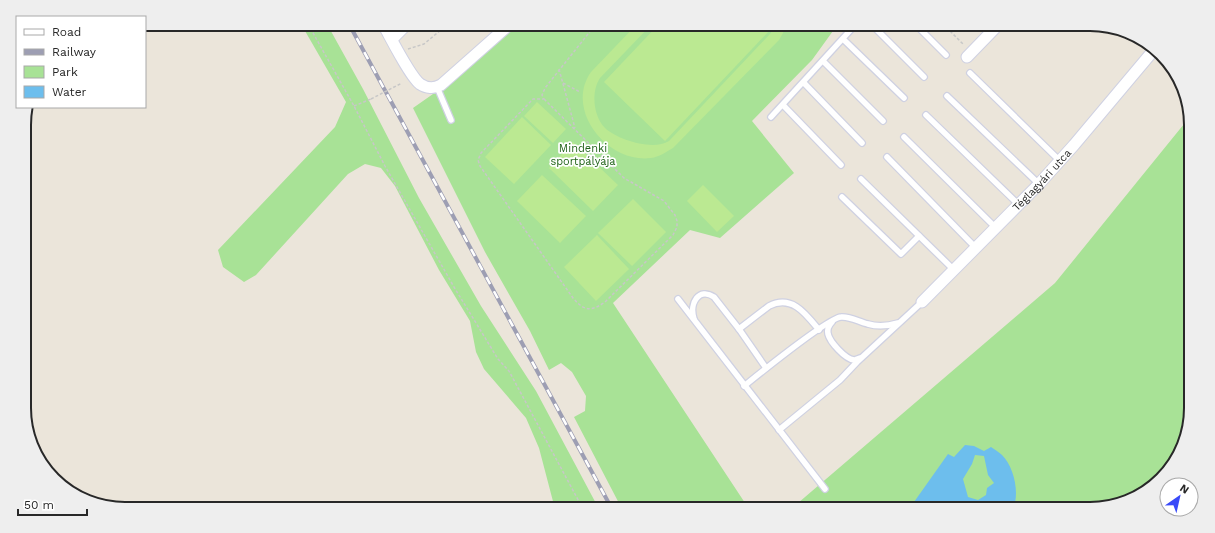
<svg xmlns="http://www.w3.org/2000/svg" width="1215" height="533" font-family="'Work Sans',sans-serif">
  <style>
    .green { fill: #a8e296 }
    .pitch { fill: #bbe992 }
    .water { fill: #6dbeed; fill-rule: evenodd }
    .lines { fill: none; stroke-linecap: round; stroke-linejoin: round }
    .lane-casing { stroke: #cfd1e2; stroke-width: 8 }
    .street-casing { stroke: #cfd1e2; stroke-width: 13 }
    .path { stroke: #c7c7c7; stroke-width: 1.5; stroke-dasharray: 3 2; stroke-linecap: butt }
    .lane { stroke: #fff; stroke-width: 5.5 }
    .street { stroke: #fff; stroke-width: 11 }
    .rail-casing { stroke: #9d9eb3; stroke-width: 4 }
    .rail { stroke: #fff; stroke-width: 2.5; stroke-dasharray: 8; stroke-linecap: butt }
    .path-bridge { stroke: #c7c7c7; stroke-width: 1.5; stroke-dasharray: 3 2; stroke-linecap: butt }
    .labels { text-anchor: middle; dominant-baseline: central; stroke-width: 3.5; stroke-linejoin: round; paint-order: stroke }
    .park-label { font-size: 11px; fill: #22641a; stroke: #fff }
    .street-label { font-size: 11px; fill: #282828; stroke: #fff }
    .rim { fill: none; stroke: #282828; stroke-width: 2 }
  </style>
  <rect width="100%" height="100%" fill="#ebe5da"/>
  <g class="green">
    <polygon points="301,24 327,24 363,89 419,198 481,306 536,391 599,509 555,509 539,448 526,418 484,369 476,352 470,321 439,270 395,186 381,168 365,164 348,174 256,275 244,282 223,267 218,250 335,127 346,102"/>
    <polygon points="506,24 838,24 812,60 752,121 794,173 720,238 690,230 613,303 749,509 622,509 574,417 585,411 586,396 572,372 561,363 549,370 530,331 485,252 413,108 433,94"/>
    <polygon points="1184,124 1190,126 1191,408 1183,446 1146,492 1096,509 791,509 1055,283"/>
  </g>
  <g class="pitch">
    <path d="M637,24H652L600,78C591,91 593,116 605,128C618,140 653,151 669,141L770,34L776,24H786L783,33L779,40L673,148C666,152 659,157 651,158C608,164 564,110 591,72Z"/>
    <polygon points="659,24 764,24 770,30 665,141 604,82"/>
    <polygon points="537,102 566,129 553,143 524,116"/>
    <polygon points="522,117 551,145 514,184 485,157"/>
    <polygon points="573,142 618,185 593,211 549,168"/>
    <polygon points="542,175 586,216 560,243 517,201"/>
    <polygon points="703,185 734,216 717,232 687,201"/>
    <polygon points="633,199 666,232 632,266 598,233"/>
    <polygon points="597,235 629,269 596,301 564,267"/>
  </g>
  <path class="water" d="M965,445L974,446L984,451L991,447C995,450 999,452 1002,455C1014,467 1020,493 1013,509H922L914,502L948,454L954,457ZM975,455L984,456L988,475L994,483L987,488L986,495L978,500L968,497L963,479L972,464Z"/>
  <g class="lines">
    <g class="lane-casing">
      <g id="lane">
        <polyline points="871,24 924,77"/>
        <polyline points="915,24 946,55"/>
        <polyline points="843,39 904,98"/>
        <polyline points="823,61 883,121"/>
        <polyline points="970,73 1060,161"/>
        <polyline points="804,83 862,143"/>
        <polyline points="437,87 451,120"/>
        <polyline points="947,96 1039,184"/>
        <polyline points="783,105 841,165"/>
        <polyline points="926,115 1019,205"/>
        <polyline points="771,117 856,24"/>
        <polyline points="904,137 996,228"/>
        <polyline points="887,157 976,248"/>
        <polyline points="861,179 954,270"/>
        <polyline points="842,197 901,254 919,236"/>
        <polyline points="678,299 825,489"/>
        <path d="M694,319C689,303 699,287 714,297L739,329L766,368"/>
        <path d="M832,322C829,325 827,329 828,334C830,342 845,359 854,360C855,360 860,358 860,358"/>
        <path d="M739,329L769,306C792,294 806,314 819,330"/>
        <path d="M744,386C759,374 828,318 841,317C850,316 859,322 868,324C878,327 888,326 898,323"/>
        <polyline points="779,430 840,380 857,362 922,302"/>
      </g>
    </g>
    <g class="street-casing">
      <g id="street">
        <path d="M383,24C391,38 409,75 420,84C426,88 434,89 441,85L510,24"/>
        <polyline points="392,39 407,24"/>
        <polyline points="967,57 999,24"/>
        <path id="s1" d="M922,302L1039,184L1074,145L1153,51"/>
      </g>
    </g>
    <g class="path">
      <polyline points="308,24 354,106 385,166 454,287 498,359 509,371 583,509"/>
      <polyline points="943,24 964,45"/>
      <polyline points="408,49 424,44 448,24"/>
      <polyline points="559,69 575,128"/>
      <polyline points="563,83 580,92"/>
      <path d="M544,99L624,178L664,201L675,215L677,221V227L673,235L605,302C591,312 584,311 573,298L480,166L478,160L481,153L533,99H544L542,95L545,88L596,24"/>
      <polyline points="354,106 371,99"/>
    </g>
    <use href="#lane" class="lane"/>
    <use href="#street" class="street"/>
    <g class="rail-casing">
      <polyline id="rail" points="349,24 612,509"/>
    </g>
    <use href="#rail" class="rail"/>
    <polyline class="path-bridge" points="371,99 402,83"/>
  </g>
  <g class="labels">
    <g class="park-label">
      <text x="583" y="148">Mindenki<tspan x="583" dy="13">sportpályája</tspan></text>
    </g>
    <g class="street-label">
      <text stroke="none"><textPath href="#s1" startOffset="171">Téglagyári utca</textPath></text>
    </g>
  </g>
  <path d="M0 0H1215V533H0ZM125 31H1090A94 94 0 0 1 1184 125V408A94 94 0 0 1 1090 502H125A94 94 0 0 1 31 408V125A94 94 0 0 1 125 31Z" fill="#eee" fill-rule="evenodd"/>
  <path class="rim" d="M125 31H1090A94 94 0 0 1 1184 125V408A94 94 0 0 1 1090 502H125A94 94 0 0 1 31 408V125A94 94 0 0 1 125 31Z"/>
  <rect x="16" y="16" width="130" height="92" fill="#ffffff" stroke="#a9a9a9"/>
  <rect x="24" y="29" width="20" height="6" fill="#ffffff" stroke="#a9a9a9"/>
  <text x="52" y="36" font-size="12" fill="#282828">Road</text>
  <rect x="24" y="49" width="20" height="6" fill="#9d9eb3" stroke="#a9a9a9"/>
  <text x="52" y="56" font-size="12" fill="#282828">Railway</text>
  <rect x="24" y="66" width="20" height="12" fill="#a8e296" stroke="#a9a9a9"/>
  <text x="52" y="76" font-size="12" fill="#282828">Park</text>
  <rect x="24" y="86" width="20" height="12" fill="#6dbeed" stroke="#a9a9a9"/>
  <text x="52" y="96" font-size="12" fill="#282828">Water</text>
  <g transform="translate(1179 497) rotate(34)"><circle r="19" fill="#ffffff" stroke="#a9a9a9"/>
  <path d="M0-3L7 15L0 10L-7 15Z" fill="#394af8"/>
  <text y="-6" font-size="11" font-weight="bold" text-anchor="middle" fill="#282828">N</text>
  </g>
  <path d="M18 509v6h69v-6" fill="none" stroke="#282828" stroke-width="2"/>
  <text x="24" y="509" font-size="12" fill="#282828" stroke="#ffffff" stroke-width="3" paint-order="stroke">50 m</text>
</svg>
